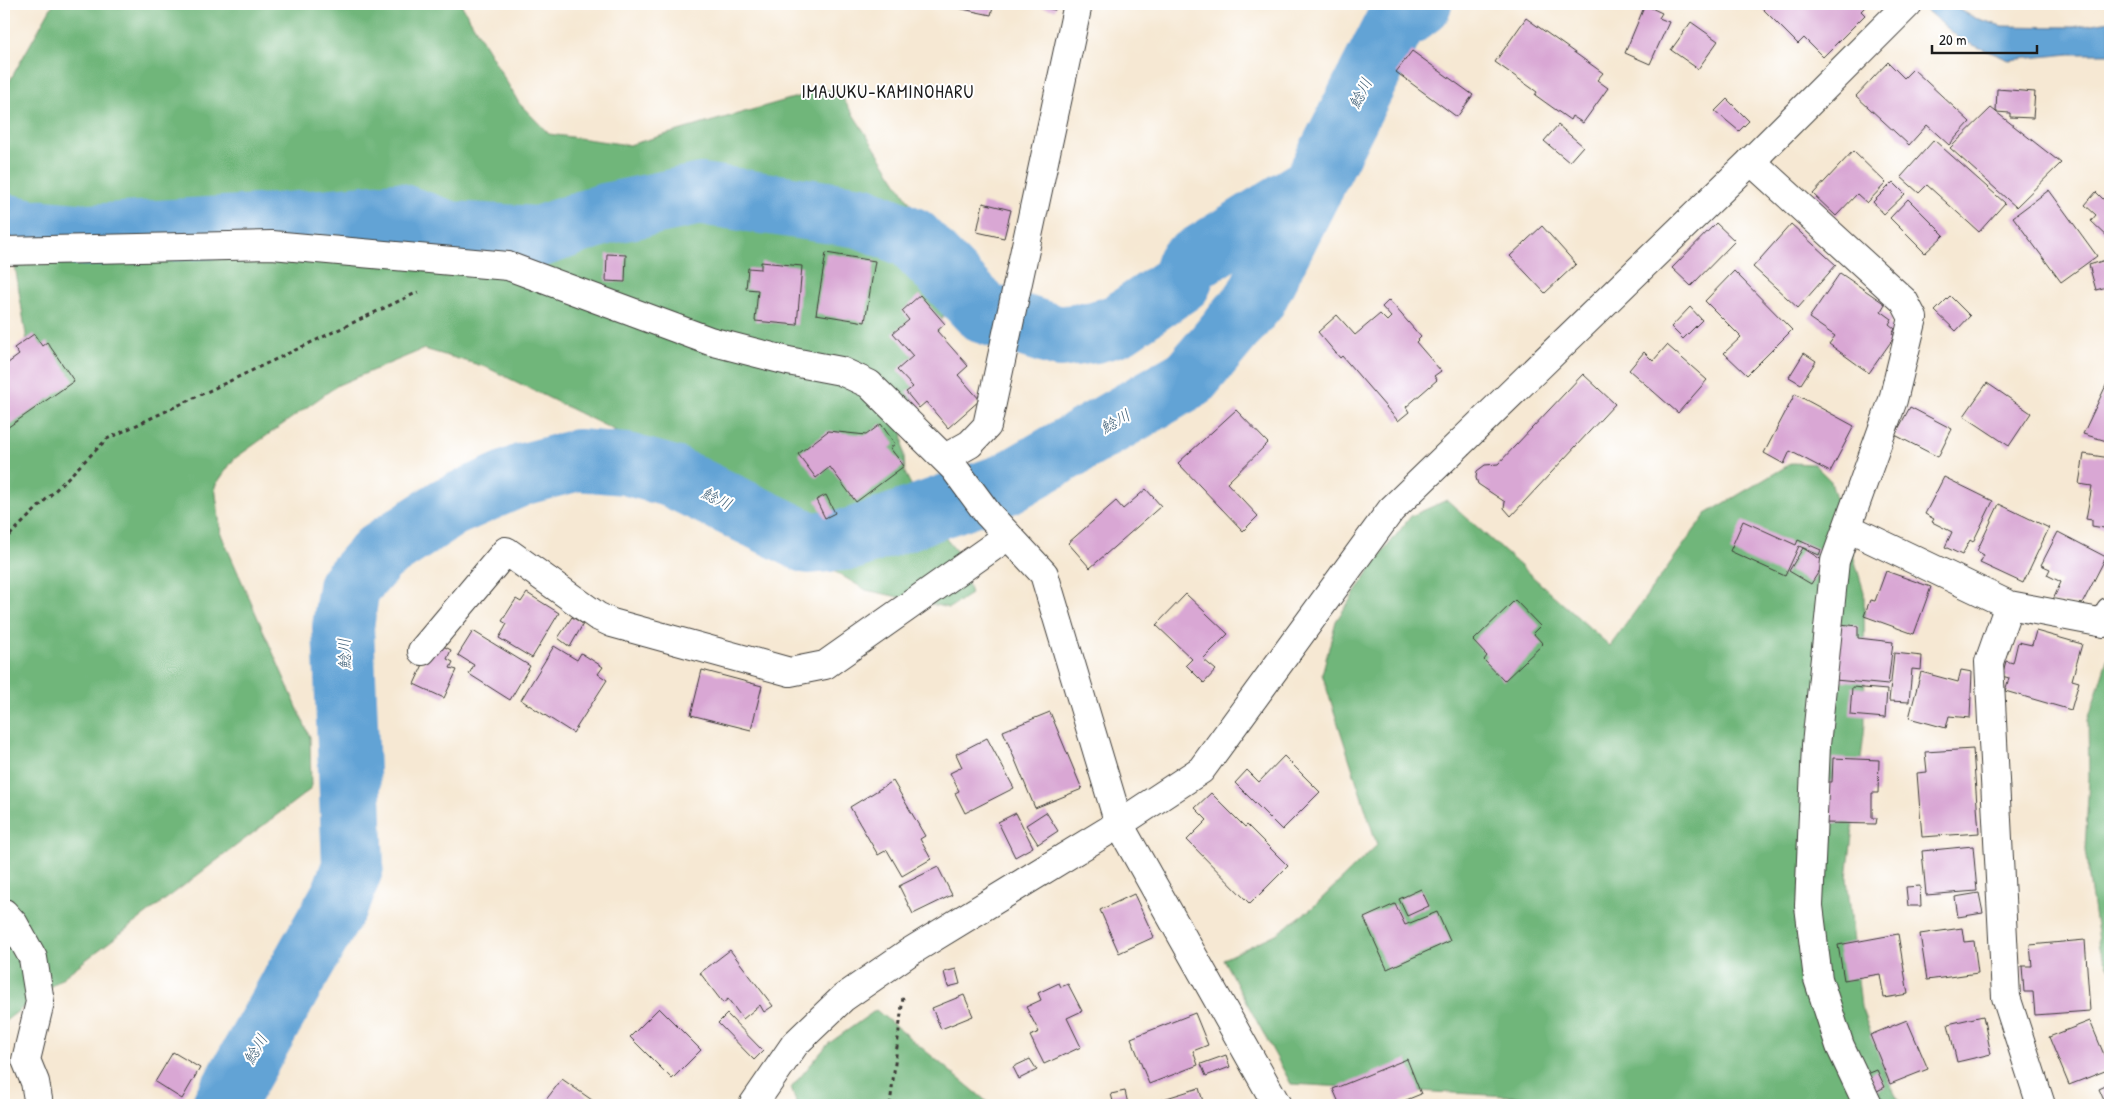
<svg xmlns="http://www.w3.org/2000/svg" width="2114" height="1109" font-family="'Patrick Hand','Klee One',sans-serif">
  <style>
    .forest { fill: #70b67a; stroke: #46694b }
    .water { fill: #62a3d5; stroke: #3f6078 }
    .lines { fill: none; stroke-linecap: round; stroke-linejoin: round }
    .river { stroke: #62a3d5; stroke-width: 62 }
    .building { fill: #d9a7d4 }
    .minor-casing { stroke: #3d3b37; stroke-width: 30 }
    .path { stroke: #3d3b37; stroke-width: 3; stroke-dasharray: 4 4; stroke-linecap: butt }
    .minor { stroke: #fff; stroke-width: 28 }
    .labels { text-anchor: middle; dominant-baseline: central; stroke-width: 4; stroke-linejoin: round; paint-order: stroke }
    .water-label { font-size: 16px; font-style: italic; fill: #3f6078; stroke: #fff }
    .quarter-label { font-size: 18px; letter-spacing: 1px; fill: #1c1c1c; stroke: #fff }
  </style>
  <rect width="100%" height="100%" fill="#fff"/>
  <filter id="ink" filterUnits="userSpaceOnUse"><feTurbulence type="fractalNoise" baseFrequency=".02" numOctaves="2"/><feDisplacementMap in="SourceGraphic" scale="10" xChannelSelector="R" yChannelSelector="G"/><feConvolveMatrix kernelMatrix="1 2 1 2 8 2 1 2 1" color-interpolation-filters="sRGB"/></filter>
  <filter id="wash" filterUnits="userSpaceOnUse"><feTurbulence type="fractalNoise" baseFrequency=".0096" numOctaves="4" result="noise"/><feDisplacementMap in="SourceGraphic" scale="20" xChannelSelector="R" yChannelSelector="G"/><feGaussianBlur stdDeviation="1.12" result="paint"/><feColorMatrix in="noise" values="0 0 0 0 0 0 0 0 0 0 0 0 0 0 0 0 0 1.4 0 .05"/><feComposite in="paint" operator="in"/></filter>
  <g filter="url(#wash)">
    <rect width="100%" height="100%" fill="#f6e8d3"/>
    <g class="forest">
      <polygon points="53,4 461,4 519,103 549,134 629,145 825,89 840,94 946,259 946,309 902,424 905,473 925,513 961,557 971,594 949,608 866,590 740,516 705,475 486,367 424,349 338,385 234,459 215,486 221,534 310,737 311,789 4,1022 4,388 29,354 4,196 4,91"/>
      <polygon points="1792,463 1814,464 1831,481 1864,592 1865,725 1847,878 1861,1007 1887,1077 1901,1105 1545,1105 1543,1098 1291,1084 1223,959 1276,934 1312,908 1377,845 1322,674 1336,621 1376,561 1411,516 1447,500 1610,646 1706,514"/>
      <polygon points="2110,650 2110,969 2099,948 2085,850 2089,778 2088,720"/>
      <polygon points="876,1010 991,1105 797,1105 791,1088 828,1044"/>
    </g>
    <polygon class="water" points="1919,4 1949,4 1975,18 2002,26 2073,27 2110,21 2110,54 2070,54 2009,60 1961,40"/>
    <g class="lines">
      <g class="river">
        <polyline points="4,224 31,230 89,235 275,224 396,213 450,232 538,237 605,214 701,194 861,217 912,238 984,313 1059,337 1095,332 1118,325 1181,282 1187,264 1314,185"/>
        <polyline points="223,1105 342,895 353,866 343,627 349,587 379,553 449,507 524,474 578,460 626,464 673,477 809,543 852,539 1006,484 1190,378 1255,300 1395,24 1421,4"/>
      </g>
    </g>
    <g id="blocks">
      <g class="building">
        <polygon points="949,4 994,4 991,15 948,6"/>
        <polygon points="1028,4 1057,4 1055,10"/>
        <polygon points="1758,4 1868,4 1861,11 1865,15 1823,57 1804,38 1798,44"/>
        <polygon points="1645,5 1662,13 1659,18 1669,22 1650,64 1625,53"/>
        <polygon points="1526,18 1603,73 1597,80 1608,88 1583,123 1572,116 1570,120 1535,95 1537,92 1495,62"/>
        <polygon points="1691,22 1718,41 1698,69 1671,50"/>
        <polygon points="1412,51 1473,95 1457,117 1396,72"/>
        <polygon points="1888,62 1904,78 1913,69 1970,122 1949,145 1927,125 1909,145 1856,96"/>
        <polygon points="1997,89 2035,92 2033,118 2010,117 2010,113 1996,112"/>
        <polygon points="1727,99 1749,121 1739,131 1715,111"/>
        <polygon points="1991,108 2061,163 2016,207 1950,148"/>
        <polygon points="1558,125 1583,146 1569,162 1544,141"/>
        <polygon points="1934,140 2005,203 1979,232 1927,185 1919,193 1901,177"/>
        <polygon points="1853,151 1886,183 1867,203 1857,194 1836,216 1813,194"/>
        <polygon points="1893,182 1905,194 1884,214 1873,202"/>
        <polygon points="2049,190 2097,256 2061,282 2013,217"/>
        <polygon points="2096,192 2105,201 2110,195 2110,239 2091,221 2096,215 2085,205"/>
        <polygon points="1908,199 1944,235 1925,253 1890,218"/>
        <polygon points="983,203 1011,210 1004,238 977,232"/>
        <polygon points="1716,223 1735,241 1691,286 1672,268"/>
        <polygon points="1791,224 1836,265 1798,308 1753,267"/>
        <polygon points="1542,226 1576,264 1545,293 1510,256"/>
        <polygon points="826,253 875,261 865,322 816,314"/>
        <polygon points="607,254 626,255 625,282 606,281"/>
        <polygon points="2109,259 2110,286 2096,290 2089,265"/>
        <polygon points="761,262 802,266 797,325 755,321 758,290 746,289 748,268 761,269"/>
        <polygon points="1734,271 1792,330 1747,375 1724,353 1741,337 1705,301"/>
        <polygon points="1840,273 1885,304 1881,311 1892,319 1889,324 1895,329 1892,334 1895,336 1869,373 1829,344 1835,336 1809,318"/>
        <polygon points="920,295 945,324 937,331 968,366 958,375 980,400 948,428 926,402 919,408 906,392 913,387 897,370 913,356 893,333 909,320 902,311"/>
        <polygon points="1950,296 1970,316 1956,331 1935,311"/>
        <polygon points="1389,300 1421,337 1416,342 1441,371 1434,376 1437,380 1406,407 1409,412 1398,421 1342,356 1340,358 1318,332 1337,315 1355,335 1380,314 1387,321 1391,317 1382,307"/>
        <polygon points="1690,307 1702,320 1683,339 1671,327"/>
        <polygon points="34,334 42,346 47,342 74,381 4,430 4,366 19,355 14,348"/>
        <polygon points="1667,345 1707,380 1678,413 1629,370 1644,352 1653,361"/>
        <polygon points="1804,353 1816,361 1801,384 1789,377"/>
        <polygon points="1583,374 1615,404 1511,516 1504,508 1505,502 1478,484 1476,478 1477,471 1485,465 1498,464"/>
        <polygon points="2109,379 2110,379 2110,442 2083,434"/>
        <polygon points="1987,383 2031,413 2009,446 1964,416"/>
        <polygon points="1795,394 1854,426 1830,472 1790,451 1784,464 1764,453"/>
        <polygon points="1910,407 1952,429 1938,457 1895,435"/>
        <polygon points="1236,410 1268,443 1227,483 1258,516 1243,531 1178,463"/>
        <polygon points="881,424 895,444 890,448 904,466 856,502 830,467 816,478 798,454 828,431 866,435"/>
        <polygon points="2084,454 2110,458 2110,529 2092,526 2092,520 2086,519 2092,486 2079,484"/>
        <polygon points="1944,477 1993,501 1973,542 1970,540 1962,555 1945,547 1952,532 1932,522 1934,519 1925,514"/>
        <polygon points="1146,489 1161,506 1090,568 1068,543 1116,501 1123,509"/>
        <polygon points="826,495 835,513 825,518 816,500"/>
        <polygon points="1999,504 2049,528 2023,583 1980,563 1984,555 1977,551"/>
        <polygon points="1743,521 1796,545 1798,540 1821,550 1819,555 1799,546 1785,576 1730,551"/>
        <polygon points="2058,532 2106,557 2082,604 2052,602 2061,582 2047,575 2050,569 2041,565"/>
        <polygon points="1803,548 1825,562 1811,584 1789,571"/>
        <polygon points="1886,571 1931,587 1914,634 1864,616 1870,600 1875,601"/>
        <polygon points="527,593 559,613 532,658 499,638 507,624 502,621 516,599 521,602"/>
        <polygon points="1186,594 1228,634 1203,659 1216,670 1204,683 1186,665 1192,659 1156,625"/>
        <polygon points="1515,600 1540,626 1533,633 1543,644 1504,681 1484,660 1487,656 1473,641"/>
        <polygon points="572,617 583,624 570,647 558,638"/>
        <polygon points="1840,624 1858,626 1858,638 1893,642 1888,685 1835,680"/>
        <polygon points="473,631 530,666 510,700 469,674 474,665 458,655"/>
        <polygon points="2036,631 2082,644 2072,680 2079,682 2071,710 2005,691 2009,678 2002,676 2006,661 2013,663 2018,642 2032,645"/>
        <polygon points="437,643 451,650 447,659 453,662 450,668 457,670 444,698 414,684 426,658"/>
        <polygon points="554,646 577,660 581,653 603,667 598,674 607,680 573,733 521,700"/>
        <polygon points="1894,653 1922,656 1921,670 1912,669 1909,702 1889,701"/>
        <polygon points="702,670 762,686 751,730 691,715"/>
        <polygon points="1961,670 1972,672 1970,718 1949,716 1946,728 1909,718 1921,672 1958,682"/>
        <polygon points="1852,687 1887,690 1885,718 1850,715"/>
        <polygon points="1050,712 1082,789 1035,808 1003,731"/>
        <polygon points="987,738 1014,788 965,813 955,793 959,791 950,773 962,767 956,754"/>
        <polygon points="1973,749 1979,833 1922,837 1917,773 1927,772 1925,752"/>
        <polygon points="1284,756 1320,792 1282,830 1235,783 1247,770 1259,782"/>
        <polygon points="1833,758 1879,760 1878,793 1872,793 1872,818 1877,818 1876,824 1823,823 1824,782 1832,782"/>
        <polygon points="893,781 925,836 920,839 931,859 902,876 887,850 878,855 850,807"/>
        <polygon points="1211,793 1245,827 1247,825 1288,866 1250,904 1187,840 1207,820 1195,808"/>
        <polygon points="1046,812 1058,831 1038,844 1026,825"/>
        <polygon points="1016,813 1033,847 1015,857 998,822"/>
        <polygon points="1973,846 1977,891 1926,895 1922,851"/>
        <polygon points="938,867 952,895 913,914 899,886"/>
        <polygon points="1920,886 1921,906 1908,906 1906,887"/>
        <polygon points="1421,889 1429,906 1407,916 1399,899"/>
        <polygon points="1979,893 1983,913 1958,917 1955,897"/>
        <polygon points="1134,894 1154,937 1119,953 1100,910"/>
        <polygon points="1395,904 1405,925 1437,912 1450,941 1387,969 1364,918"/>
        <polygon points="1962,928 1964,942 1974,941 1978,973 1927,980 1920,934"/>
        <polygon points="1898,934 1908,994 1884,998 1880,974 1844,980 1838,945"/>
        <polygon points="2085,940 2090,1011 2035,1015 2033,992 2024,992 2022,966 2032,966 2030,945"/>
        <polygon points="730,950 773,1006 764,1012 760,1005 743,1019 728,999 723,1003 700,973"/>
        <polygon points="956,969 960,984 948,987 944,972"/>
        <polygon points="1059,983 1061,987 1068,984 1082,1011 1067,1018 1081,1047 1044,1064 1030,1036 1039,1032 1026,1007 1041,1000 1038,993"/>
        <polygon points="964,995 973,1016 941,1029 932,1008"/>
        <polygon points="659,1008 701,1050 672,1079 630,1037"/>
        <polygon points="1195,1013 1208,1045 1193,1051 1198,1065 1149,1084 1131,1038"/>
        <polygon points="727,1014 763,1051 754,1060 718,1023"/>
        <polygon points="1983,1016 1991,1054 1957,1062 1948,1024"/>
        <polygon points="1907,1020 1928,1069 1890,1084 1870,1035"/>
        <polygon points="2090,1021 2110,1069 2069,1085 2049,1037"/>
        <polygon points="173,1052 200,1068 182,1099 155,1082"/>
        <polygon points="1226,1055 1230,1067 1206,1076 1201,1064"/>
        <polygon points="1030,1059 1037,1070 1019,1079 1013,1067"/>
        <polygon points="1407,1059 1421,1094 1394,1105 1340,1105 1333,1089"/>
        <polygon points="1877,1070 1885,1087 1873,1093 1865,1075"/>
        <polygon points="562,1079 599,1105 542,1105"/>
        <polygon points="2110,1084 2110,1105 2106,1105 2099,1089"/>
        <polygon points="1199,1088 1204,1105 1144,1105"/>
        <polygon points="1125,1091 1128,1104 1114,1105 1111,1094"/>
      </g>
    </g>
  </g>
  <g filter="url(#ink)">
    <use href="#blocks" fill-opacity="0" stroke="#3d3b37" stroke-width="1"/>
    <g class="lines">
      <g class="minor-casing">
        <g id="minor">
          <polyline points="1751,161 1904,301 1913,318 1893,400 1835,561 1816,745 1809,906 1818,979 1840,1046 1868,1105"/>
          <polyline points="4,251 272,245 508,266 710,341 788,361 841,371 869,384 954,468 988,514 1044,574 1119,824 1277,1105"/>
          <polyline points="945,458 970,444 987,426 1078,4"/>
          <polyline points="1848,528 2009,605"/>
          <polyline points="422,651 506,551 597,616 612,623 790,672 825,665 1008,536"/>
          <polyline points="4,913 14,924 33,958 40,1002 26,1060 35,1082 39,1105"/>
          <polyline points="753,1105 795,1044 843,998 908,953 1119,824 1201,770 1391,510 1751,161 1908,4"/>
          <polyline points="2041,1105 2006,997 1989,662 2009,605 2104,623 2110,611"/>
        </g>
      </g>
      <g class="path">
        <polyline points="4,541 107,439 418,292"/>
        <polyline points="890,1105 903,997"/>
      </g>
      <use href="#minor" class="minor"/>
    </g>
  </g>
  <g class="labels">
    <g class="water-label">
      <text transform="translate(1360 93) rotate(-63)">鯰川</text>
      <text transform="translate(1115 421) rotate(-30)">鯰川</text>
      <text transform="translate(717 498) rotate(26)">鯰川</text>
      <text transform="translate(344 654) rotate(-92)">鯰川</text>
      <text transform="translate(255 1049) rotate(-60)">鯰川</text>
    </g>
    <g class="quarter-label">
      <text x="888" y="91">IMAJUKU-KAMINOHARU</text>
    </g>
  </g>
  <rect width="2114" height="1109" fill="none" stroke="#fff" stroke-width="20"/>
  <path d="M1932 45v8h105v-8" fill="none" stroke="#1c1c1c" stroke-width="2.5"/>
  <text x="1939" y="45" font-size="15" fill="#1c1c1c" stroke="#ffffff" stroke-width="4" paint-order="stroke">20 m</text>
</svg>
